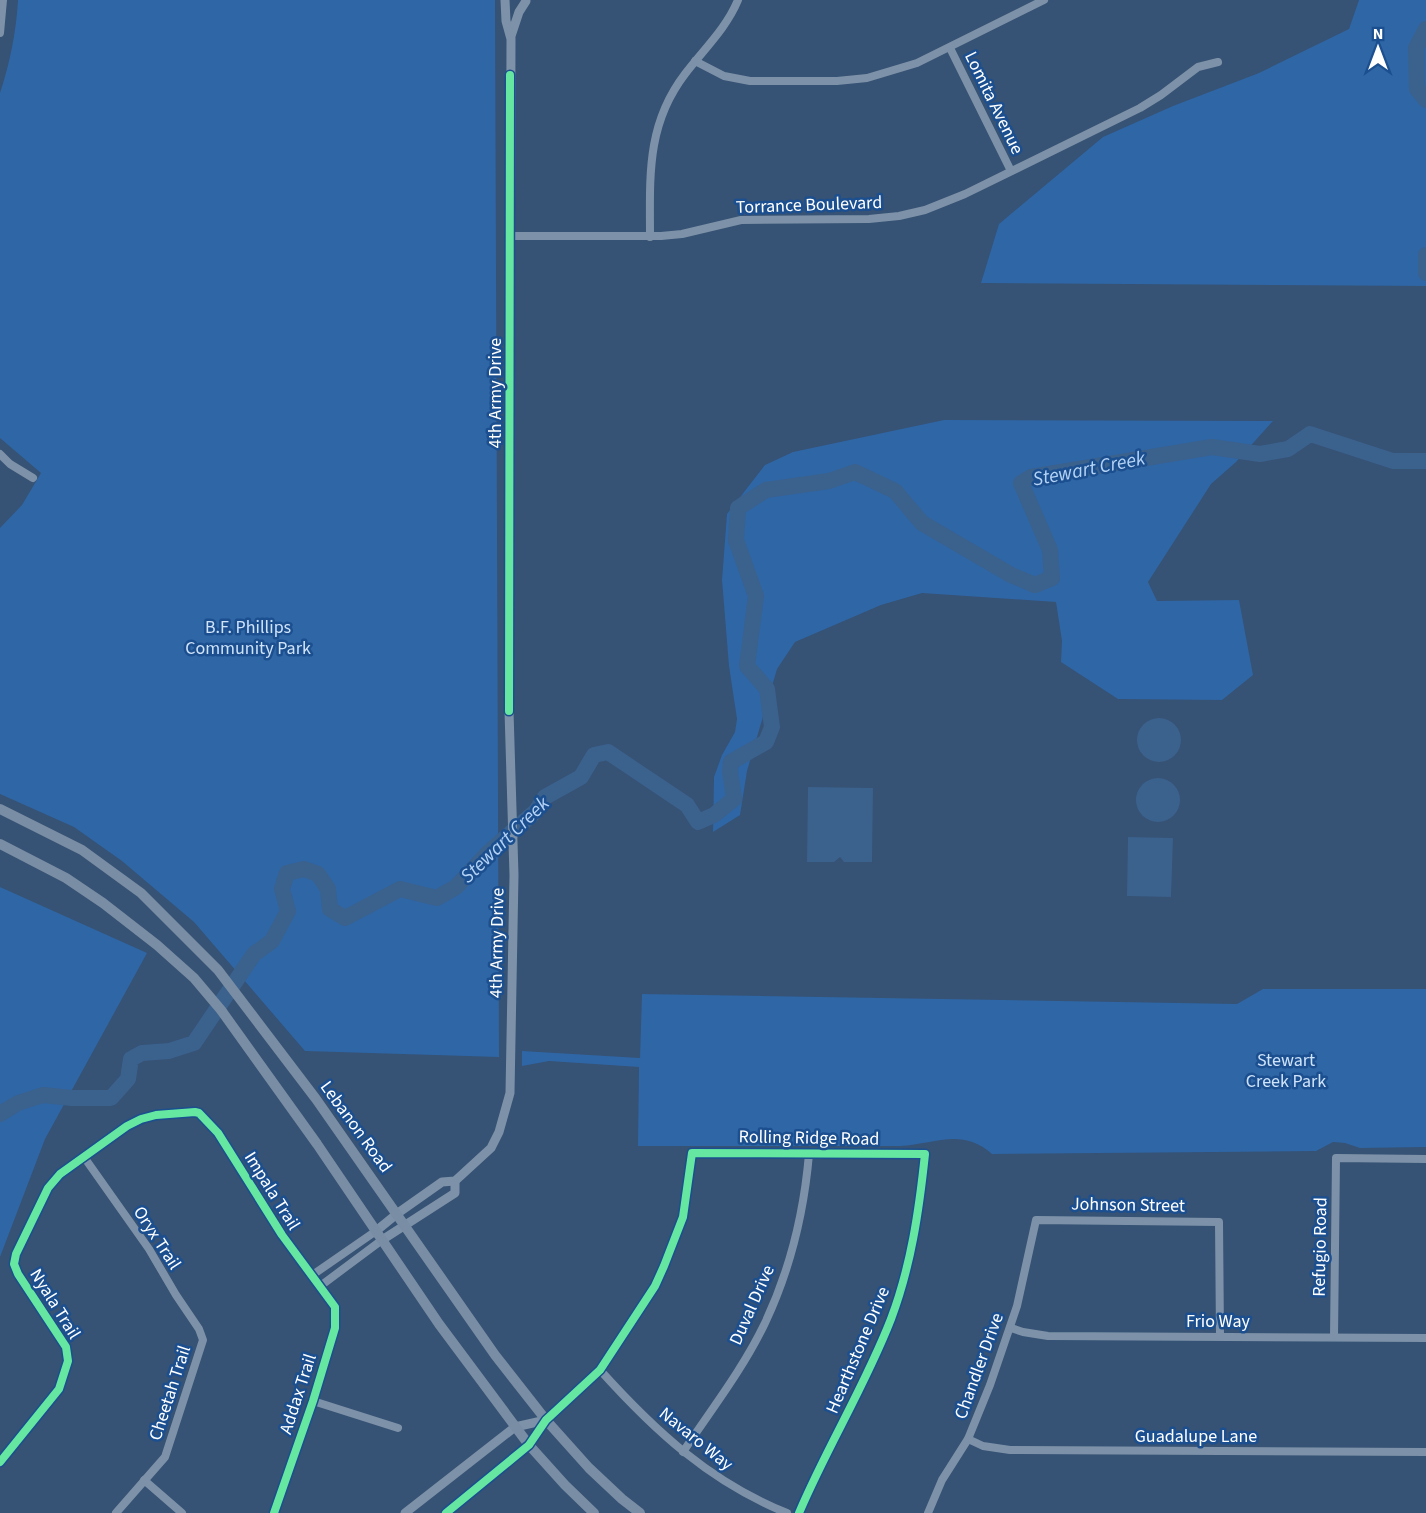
<svg xmlns="http://www.w3.org/2000/svg" width="1426" height="1513" font-family="'Source Sans 3',sans-serif">
  <style>
    .green { fill: #2f66a5 }
    .water { fill: #3b618d }
    .lines { fill: none; stroke-linecap: round; stroke-linejoin: round }
    .river { stroke: #3b618d; stroke-width: 16 }
    .minor { stroke: #7d92a8; stroke-width: 8 }
    .tertiary { stroke: #7d92a8; stroke-width: 9 }
    .secondary { stroke: #798da4; stroke-width: 10 }
    .cycleway-casing { stroke: #1b4f8f; stroke-width: 11 }
    .cycleway { stroke: #66e7a1; stroke-width: 8 }
    .labels { text-anchor: middle; dominant-baseline: central; stroke-width: 5; stroke-linejoin: round; paint-order: stroke }
    .street-label { font-size: 18px; fill: #fff; stroke: #1b4f8f }
    .park-label { font-size: 18px; fill: #cfe3fa; stroke: #1b4f8f }
    .water-label { font-size: 20px; font-style: italic; fill: #b5d3f5; stroke: #1b4f8f }
  </style>
  <rect width="100%" height="100%" fill="#365274"/>
  <g class="green">
    <path d="M18,0H495L499,1057L305,1051L194,922L122,861L74,827L0,794V528L22,505L41,473L0,438V93C10,62 16,33 18,0Z"/>
    <polygon points="1359,0 1426,0 1426,286 981,283 999,224 1103,137 1173,106 1259,73 1349,29"/>
    <polygon points="944,420 1273,421 1236,462 1211,484 1148,582 1157,601 1239,600 1253,675 1222,700 1118,699 1061,662 1062,641 1056,602 922,593 881,605 795,642 777,669 747,771 740,815 713,832 714,777 722,755 735,732 737,719 729,666 722,580 727,514 765,465 793,452"/>
    <polygon points="0,887 147,953 45,1139 0,1257"/>
    <path d="M1263,989H1426V1147L1360,1148L1345,1143L1333,1142L1316,1151L992,1154C962,1127 935,1144 900,1146H638L639,1067L549,1061L522,1066V1051L640,1058L642,994L1237,1004Z"/>
  </g>
  <g class="water">
    <circle cx="1159" cy="740" r="22"/>
    <circle cx="1158" cy="800" r="22"/>
    <polygon points="808,787 873,788 872,862 844,862 840,857 834,862 807,862"/>
    <polygon points="1128,837 1173,838 1171,897 1127,896"/>
  </g>
  <g class="lines">
    <g class="river">
      <polyline points="1426,29 1416,48 1417,89 1426,100"/>
      <polyline points="1426,255 1426,273"/>
      <polyline points="0,1114 18,1103 43,1095 72,1098 111,1098 128,1079 131,1059 142,1053 169,1051 194,1043 254,954 272,941 288,911 282,889 287,873 304,869 318,874 328,889 330,909 345,918 400,889 437,898 456,887 488,853 536,811 545,797 581,777 594,755 608,752 687,805 698,822 714,815 734,799 730,771 731,762 766,742 772,727 767,689 747,666 756,596 736,540 738,508 766,490 829,481 855,472 895,491 922,523 1011,575 1035,585 1052,578 1050,550 1021,483 1031,477 1212,447 1260,454 1288,449 1310,434 1393,461 1426,461"/>
    </g>
    <g class="minor">
      <polyline points="0,33 3,0"/>
      <polyline points="950,48 1011,171"/>
      <polyline points="695,61 724,76 750,81 837,81 867,78 917,63 1044,0"/>
      <polyline points="510,236 661,236 682,234 741,220 869,219 899,216 925,210 965,194 1140,108 1161,95 1198,67 1218,62"/>
      <path d="M650,237C650,177 646,125 685,74C703,50 726,29 738,0"/>
      <polyline points="0,454 10,464 33,478"/>
      <polyline points="84,1157 149,1249 176,1295 199,1329 203,1340 165,1457 116,1513"/>
      <polyline points="311,1276 376,1231"/>
      <polyline points="319,1287 382,1240"/>
      <polyline points="1011,1328 1023,1332 1048,1336 1426,1338"/>
      <polyline points="1334,1337 1336,1158 1426,1159"/>
      <path d="M600,1370C655,1431 710,1482 787,1513"/>
      <polyline points="313,1401 398,1428"/>
      <path d="M546,1420L600,1370L655,1286L683,1217L692,1153L925,1154C919,1211 911,1266 891,1319C865,1386 827,1447 799,1513"/>
      <polyline points="968,1439 983,1446 1010,1450 1426,1452"/>
      <path d="M683,1452C711,1410 743,1369 765,1323C790,1270 804,1212 809,1154"/>
      <polyline points="0,1462 59,1389 68,1361 66,1347 18,1274 14,1264 16,1254 48,1188 60,1174 127,1126 141,1119 156,1115 195,1112 199,1113 218,1133 282,1235 335,1307 335,1328 313,1401 274,1513"/>
      <polyline points="144,1480 182,1513"/>
      <polyline points="928,1513 942,1480 968,1439 990,1385 1017,1306 1036,1220 1219,1222 1220,1336"/>
    </g>
    <g class="tertiary">
      <polyline points="511,36 519,12 526,1"/>
      <polyline points="376,1231 398,1213 442,1182 455,1181 491,1148 499,1132 510,1093 514,875 509,711 511,39 506,21 505,0"/>
      <polyline points="382,1240 455,1193 455,1181"/>
      <polyline points="405,1513 515,1427 546,1420"/>
      <polyline points="446,1513 529,1445 546,1420"/>
    </g>
    <g class="secondary">
      <polyline points="0,809 82,850 141,893 218,970 316,1099 495,1355 546,1420 589,1468 622,1499 640,1513"/>
      <polyline points="0,844 66,878 103,903 157,945 194,978 221,1010 317,1144 439,1324 529,1445 565,1485 594,1513"/>
    </g>
    <g class="cycleway-casing">
      <g id="cycleway">
        <polyline points="509,711 510,75"/>
        <polyline points="0,1462 59,1389 68,1361 66,1347 18,1274 14,1264 16,1254 48,1188 60,1174 127,1126 141,1119 156,1115 195,1112 199,1113 218,1133 282,1235 335,1307 335,1328 313,1401 274,1513"/>
        <path d="M446,1513L529,1445L546,1420L600,1370L655,1286L664,1266L683,1217L692,1153L925,1154C919,1211 911,1266 891,1319C865,1386 827,1447 799,1513"/>
      </g>
    </g>
    <use href="#cycleway" class="cycleway"/>
  </g>
  <g class="labels">
    <g class="street-label">
      <text transform="translate(994 103) rotate(64)">Lomita Avenue</text>
      <text transform="translate(809 205) rotate(-2)">Torrance Boulevard</text>
      <text transform="translate(495 393) rotate(-90)">4th Army Drive</text>
      <text transform="translate(497 943) rotate(-89)">4th Army Drive</text>
      <text transform="translate(356 1127) rotate(54)">Lebanon Road</text>
      <text transform="translate(809 1138) rotate(1)">Rolling Ridge Road</text>
      <text transform="translate(272 1191) rotate(58)">Impala Trail</text>
      <text transform="translate(1128 1205) rotate(1)">Johnson Street</text>
      <text transform="translate(157 1238) rotate(57)">Oryx Trail</text>
      <text transform="translate(1320 1247) rotate(-89)">Refugio Road</text>
      <text transform="translate(55 1304) rotate(58)">Nyala Trail</text>
      <text transform="translate(752 1305) rotate(-66)">Duval Drive</text>
      <text x="1218" y="1321">Frio Way</text>
      <text transform="translate(858 1350) rotate(-67)">Hearthstone Drive</text>
      <text transform="translate(979 1366) rotate(-70)">Chandler Drive</text>
      <text transform="translate(170 1393) rotate(-72)">Cheetah Trail</text>
      <text transform="translate(298 1394) rotate(-72)">Addax Trail</text>
      <text x="1196" y="1436">Guadalupe Lane</text>
      <text transform="translate(696 1439) rotate(39)">Navaro Way</text>
    </g>
    <g class="park-label">
      <text x="248" y="627">B.F. Phillips<tspan x="248" dy="21">Community Park</tspan></text>
      <text x="1286" y="1060">Stewart<tspan x="1286" dy="21">Creek Park</tspan></text>
    </g>
    <g class="water-label">
      <text transform="translate(1089 469) rotate(-11)">Stewart Creek</text>
      <text transform="translate(505 840) rotate(-44)">Stewart Creek</text>
    </g>
  </g>
  <g transform="translate(1378 48)" stroke="#1b4f8f" stroke-width="4.5" paint-order="stroke">
  <path d="M0-4.5L10 22L0 15L-10 22Z" fill="#ffffff"/>
  <text y="-9" font-size="16" font-weight="bold" text-anchor="middle" fill="#ffffff">N</text>
  </g>
</svg>
